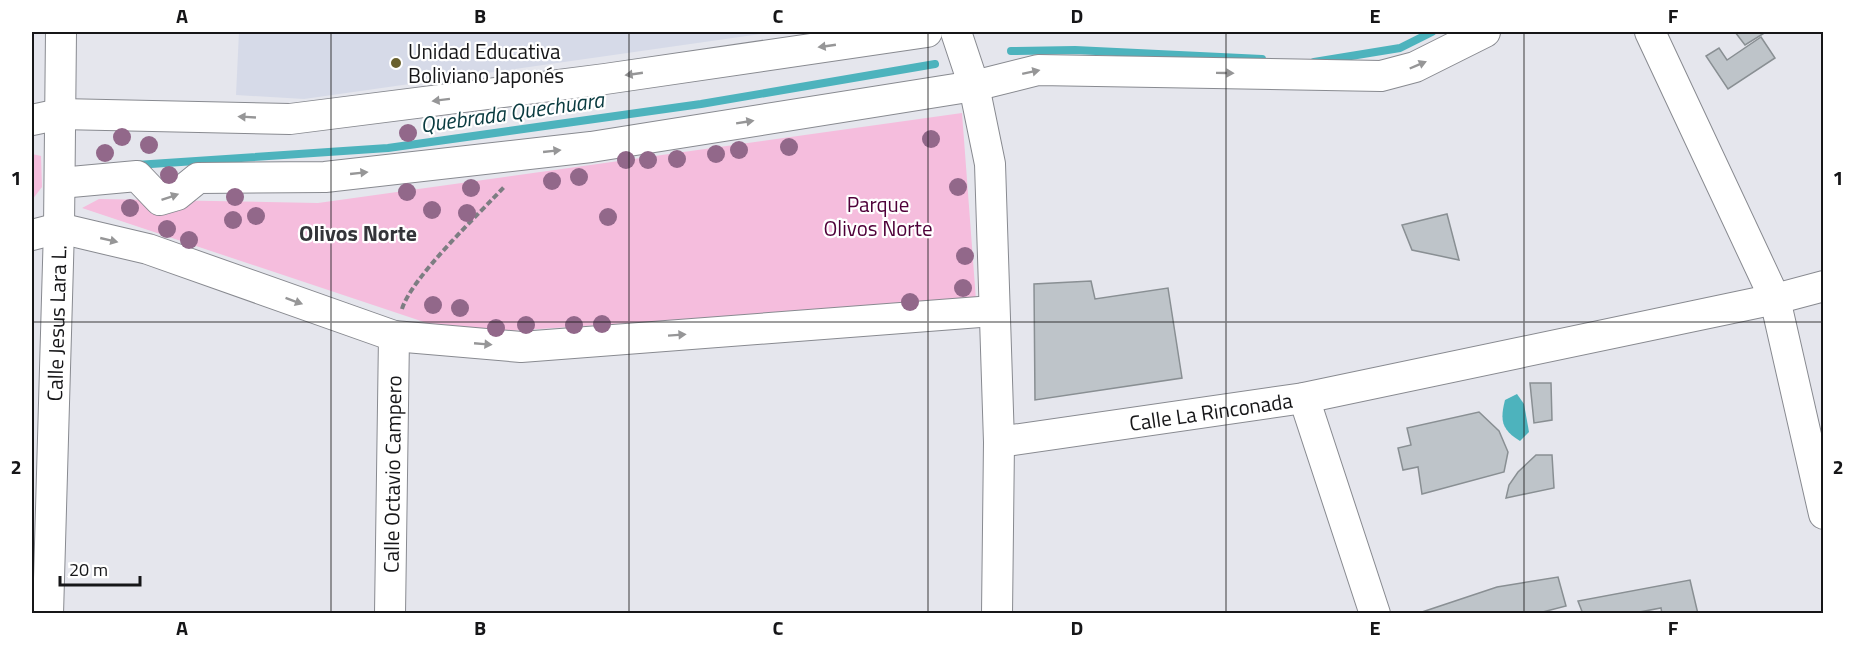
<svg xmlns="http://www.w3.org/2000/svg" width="1855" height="645" font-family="'Titillium Web',sans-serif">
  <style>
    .built { fill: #d6dae8 }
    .green { fill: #f5bddd }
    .water { fill: #4db3bd }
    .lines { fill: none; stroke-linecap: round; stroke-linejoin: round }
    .stream { stroke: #4db3bd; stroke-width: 8 }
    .building { fill: #bec4c9; stroke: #898f93; stroke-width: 1.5 }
    .street-casing { stroke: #888a90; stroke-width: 32 }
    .path { stroke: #7d7d82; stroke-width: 4; stroke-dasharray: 6 3; stroke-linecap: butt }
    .street { stroke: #fff; stroke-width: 30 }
    .tree { fill: #92688a }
    .oneway { fill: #969697 }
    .grid { fill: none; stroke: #161618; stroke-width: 1.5; stroke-opacity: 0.55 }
    .poi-dot { fill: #69602d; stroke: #fff; stroke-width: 2 }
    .labels { text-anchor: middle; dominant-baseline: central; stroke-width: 4.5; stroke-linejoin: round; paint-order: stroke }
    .poi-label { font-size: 21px; fill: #161618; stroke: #fff; text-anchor: start }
    .park-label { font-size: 21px; fill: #4f0039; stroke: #fff }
    .street-label { font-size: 21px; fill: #161618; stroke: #fff }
    .water-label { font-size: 22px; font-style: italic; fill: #0a3b40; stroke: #fff }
    .neighbourhood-label { font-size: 22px; font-weight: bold; fill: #333439; stroke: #fff }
    .neatline { fill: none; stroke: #161618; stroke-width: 2 }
    .grid-label { font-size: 20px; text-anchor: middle; font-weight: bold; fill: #161618 }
  </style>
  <rect width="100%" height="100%" fill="#e5e6ed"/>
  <polygon class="built" points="239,32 775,32 304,99 236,95"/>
  <g class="green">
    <polygon points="962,113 976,300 509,331 427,323 82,208 99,199 318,203"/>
    <polygon points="32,154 41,156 42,187 32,200"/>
  </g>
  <path class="water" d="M1517,394L1524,404L1529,432L1520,441C1501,429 1500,420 1505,400Z"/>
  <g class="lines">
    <g class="stream">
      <polyline points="1011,51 1075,50 1262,59"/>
      <polyline points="1314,62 1400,48 1432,32"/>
      <polyline points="136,165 388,148 701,104 935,64"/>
    </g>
  </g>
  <g class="building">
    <polygon points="1735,32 1766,32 1745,45"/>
    <polygon points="1761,37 1775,58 1728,89 1706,56 1719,48 1727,60"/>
    <polygon points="1447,214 1459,260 1412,250 1402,225"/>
    <polygon points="1091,281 1095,299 1168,288 1182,378 1035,400 1034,284"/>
    <polygon points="1530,383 1551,383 1552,420 1534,423"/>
    <polygon points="1479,412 1499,431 1508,452 1504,472 1422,494 1418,467 1403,470 1398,448 1411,445 1407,428"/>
    <polygon points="1536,455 1552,455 1554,488 1506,498 1509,485 1518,472"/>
    <polygon points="1558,577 1566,606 1535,614 1416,614 1497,587"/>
    <polygon points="1690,580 1698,614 1662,614 1661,608 1629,614 1583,614 1578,601"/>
  </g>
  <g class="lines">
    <g class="street-casing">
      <g id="street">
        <polyline points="956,32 974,86 990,164 999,442 997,614"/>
        <polyline points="1650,32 1775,299 1824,514"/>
        <polyline points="32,120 60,114 290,119 605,79 927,32"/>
        <polyline points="60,183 137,176 160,200 177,195 198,178 325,177 591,147 974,86 1038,70 1381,76 1415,67 1485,32"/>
        <polyline points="32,235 59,228 148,249 394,336 521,347 993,311"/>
        <polyline points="1304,398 1375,614"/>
        <path id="s1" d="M999,442L1304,398L1775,299L1824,286"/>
        <path id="s2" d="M48,614L59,228L61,32"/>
        <path id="s3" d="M390,614L394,336"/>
      </g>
    </g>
    <path class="path" d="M402,309C411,278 480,213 505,186"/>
    <use href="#street" class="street"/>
  </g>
  <g class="tree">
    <circle cx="408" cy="133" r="9"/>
    <circle cx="122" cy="137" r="9"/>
    <circle cx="931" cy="139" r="9"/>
    <circle cx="149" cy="145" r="9"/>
    <circle cx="789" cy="147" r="9"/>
    <circle cx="739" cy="150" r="9"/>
    <circle cx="105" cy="153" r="9"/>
    <circle cx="716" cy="154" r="9"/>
    <circle cx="677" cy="159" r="9"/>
    <circle cx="626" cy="160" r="9"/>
    <circle cx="648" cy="160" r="9"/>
    <circle cx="169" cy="175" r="9"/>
    <circle cx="579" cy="177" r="9"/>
    <circle cx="552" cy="181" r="9"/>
    <circle cx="958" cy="187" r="9"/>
    <circle cx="471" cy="188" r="9"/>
    <circle cx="407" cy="192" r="9"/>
    <circle cx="235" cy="197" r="9"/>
    <circle cx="130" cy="208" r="9"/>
    <circle cx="432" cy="210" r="9"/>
    <circle cx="467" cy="213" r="9"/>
    <circle cx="256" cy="216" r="9"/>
    <circle cx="608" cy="217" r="9"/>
    <circle cx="233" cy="220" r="9"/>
    <circle cx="167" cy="229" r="9"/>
    <circle cx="189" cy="240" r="9"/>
    <circle cx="965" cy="256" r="9"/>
    <circle cx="963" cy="288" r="9"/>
    <circle cx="910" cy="302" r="9"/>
    <circle cx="433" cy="305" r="9"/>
    <circle cx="460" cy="308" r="9"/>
    <circle cx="602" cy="324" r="9"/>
    <circle cx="526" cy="325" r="9"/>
    <circle cx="574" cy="325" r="9"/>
    <circle cx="496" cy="328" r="9"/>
  </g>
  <defs><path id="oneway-solid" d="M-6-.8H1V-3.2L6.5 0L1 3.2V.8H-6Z" transform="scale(1.5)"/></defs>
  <g class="oneway">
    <use href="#oneway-solid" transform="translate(827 46) rotate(172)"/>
    <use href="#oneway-solid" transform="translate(1418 65) rotate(-23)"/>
    <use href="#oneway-solid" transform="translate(1031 72) rotate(-12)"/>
    <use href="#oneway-solid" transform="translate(1225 73) rotate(1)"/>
    <use href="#oneway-solid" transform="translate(634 74) rotate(172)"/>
    <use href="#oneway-solid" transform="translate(441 100) rotate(173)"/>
    <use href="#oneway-solid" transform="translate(247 117) rotate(-177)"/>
    <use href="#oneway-solid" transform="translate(745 122) rotate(-9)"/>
    <use href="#oneway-solid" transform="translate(552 151) rotate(-6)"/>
    <use href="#oneway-solid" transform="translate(359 173) rotate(-6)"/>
    <use href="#oneway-solid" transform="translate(170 197) rotate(-19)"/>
    <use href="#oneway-solid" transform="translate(109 240) rotate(13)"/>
    <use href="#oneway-solid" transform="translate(294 301) rotate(20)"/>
    <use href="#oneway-solid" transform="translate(677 335) rotate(-4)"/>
    <use href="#oneway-solid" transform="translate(483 344) rotate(5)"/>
  </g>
  <path class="grid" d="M331,32V614M629,32V614M928,32V614M1226,32V614M1524,32V614M32,322H1824"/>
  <circle class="poi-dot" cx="396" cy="63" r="6"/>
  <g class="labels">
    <g class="poi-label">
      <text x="408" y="51">Unidad Educativa<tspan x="408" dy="24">Boliviano Japonés</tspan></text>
    </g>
    <g class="park-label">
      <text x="878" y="204">Parque<tspan x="878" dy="24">Olivos Norte</tspan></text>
    </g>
    <g class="street-label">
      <text stroke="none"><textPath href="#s2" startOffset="291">Calle Jesus Lara L.</textPath></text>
      <text stroke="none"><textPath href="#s1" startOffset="214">Calle La Rinconada</textPath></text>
      <text stroke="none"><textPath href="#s3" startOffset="140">Calle Octavio Campero</textPath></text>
    </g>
    <g class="water-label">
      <text transform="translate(512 112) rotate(-8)">Quebrada Quechuara</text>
    </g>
    <g class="neighbourhood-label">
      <text x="358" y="233">Olivos Norte</text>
    </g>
  </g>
  <rect width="1855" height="645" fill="none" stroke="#ffffff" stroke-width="66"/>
  <path d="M60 576v9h80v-9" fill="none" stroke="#161618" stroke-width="3"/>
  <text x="69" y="576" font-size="18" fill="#161618" stroke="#ffffff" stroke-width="4.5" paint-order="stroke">20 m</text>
  <rect x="33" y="33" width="1789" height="579" class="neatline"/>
  <g class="grid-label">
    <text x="182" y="23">A</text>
    <text x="480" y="23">B</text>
    <text x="778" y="23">C</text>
    <text x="1077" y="23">D</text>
    <text x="1375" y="23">E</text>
    <text x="1673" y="23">F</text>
    <text x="16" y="185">1</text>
    <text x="1838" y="185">1</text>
    <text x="16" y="474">2</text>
    <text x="1838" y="474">2</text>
    <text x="182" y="635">A</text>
    <text x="480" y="635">B</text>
    <text x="778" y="635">C</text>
    <text x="1077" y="635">D</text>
    <text x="1375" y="635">E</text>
    <text x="1673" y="635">F</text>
  </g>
</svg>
